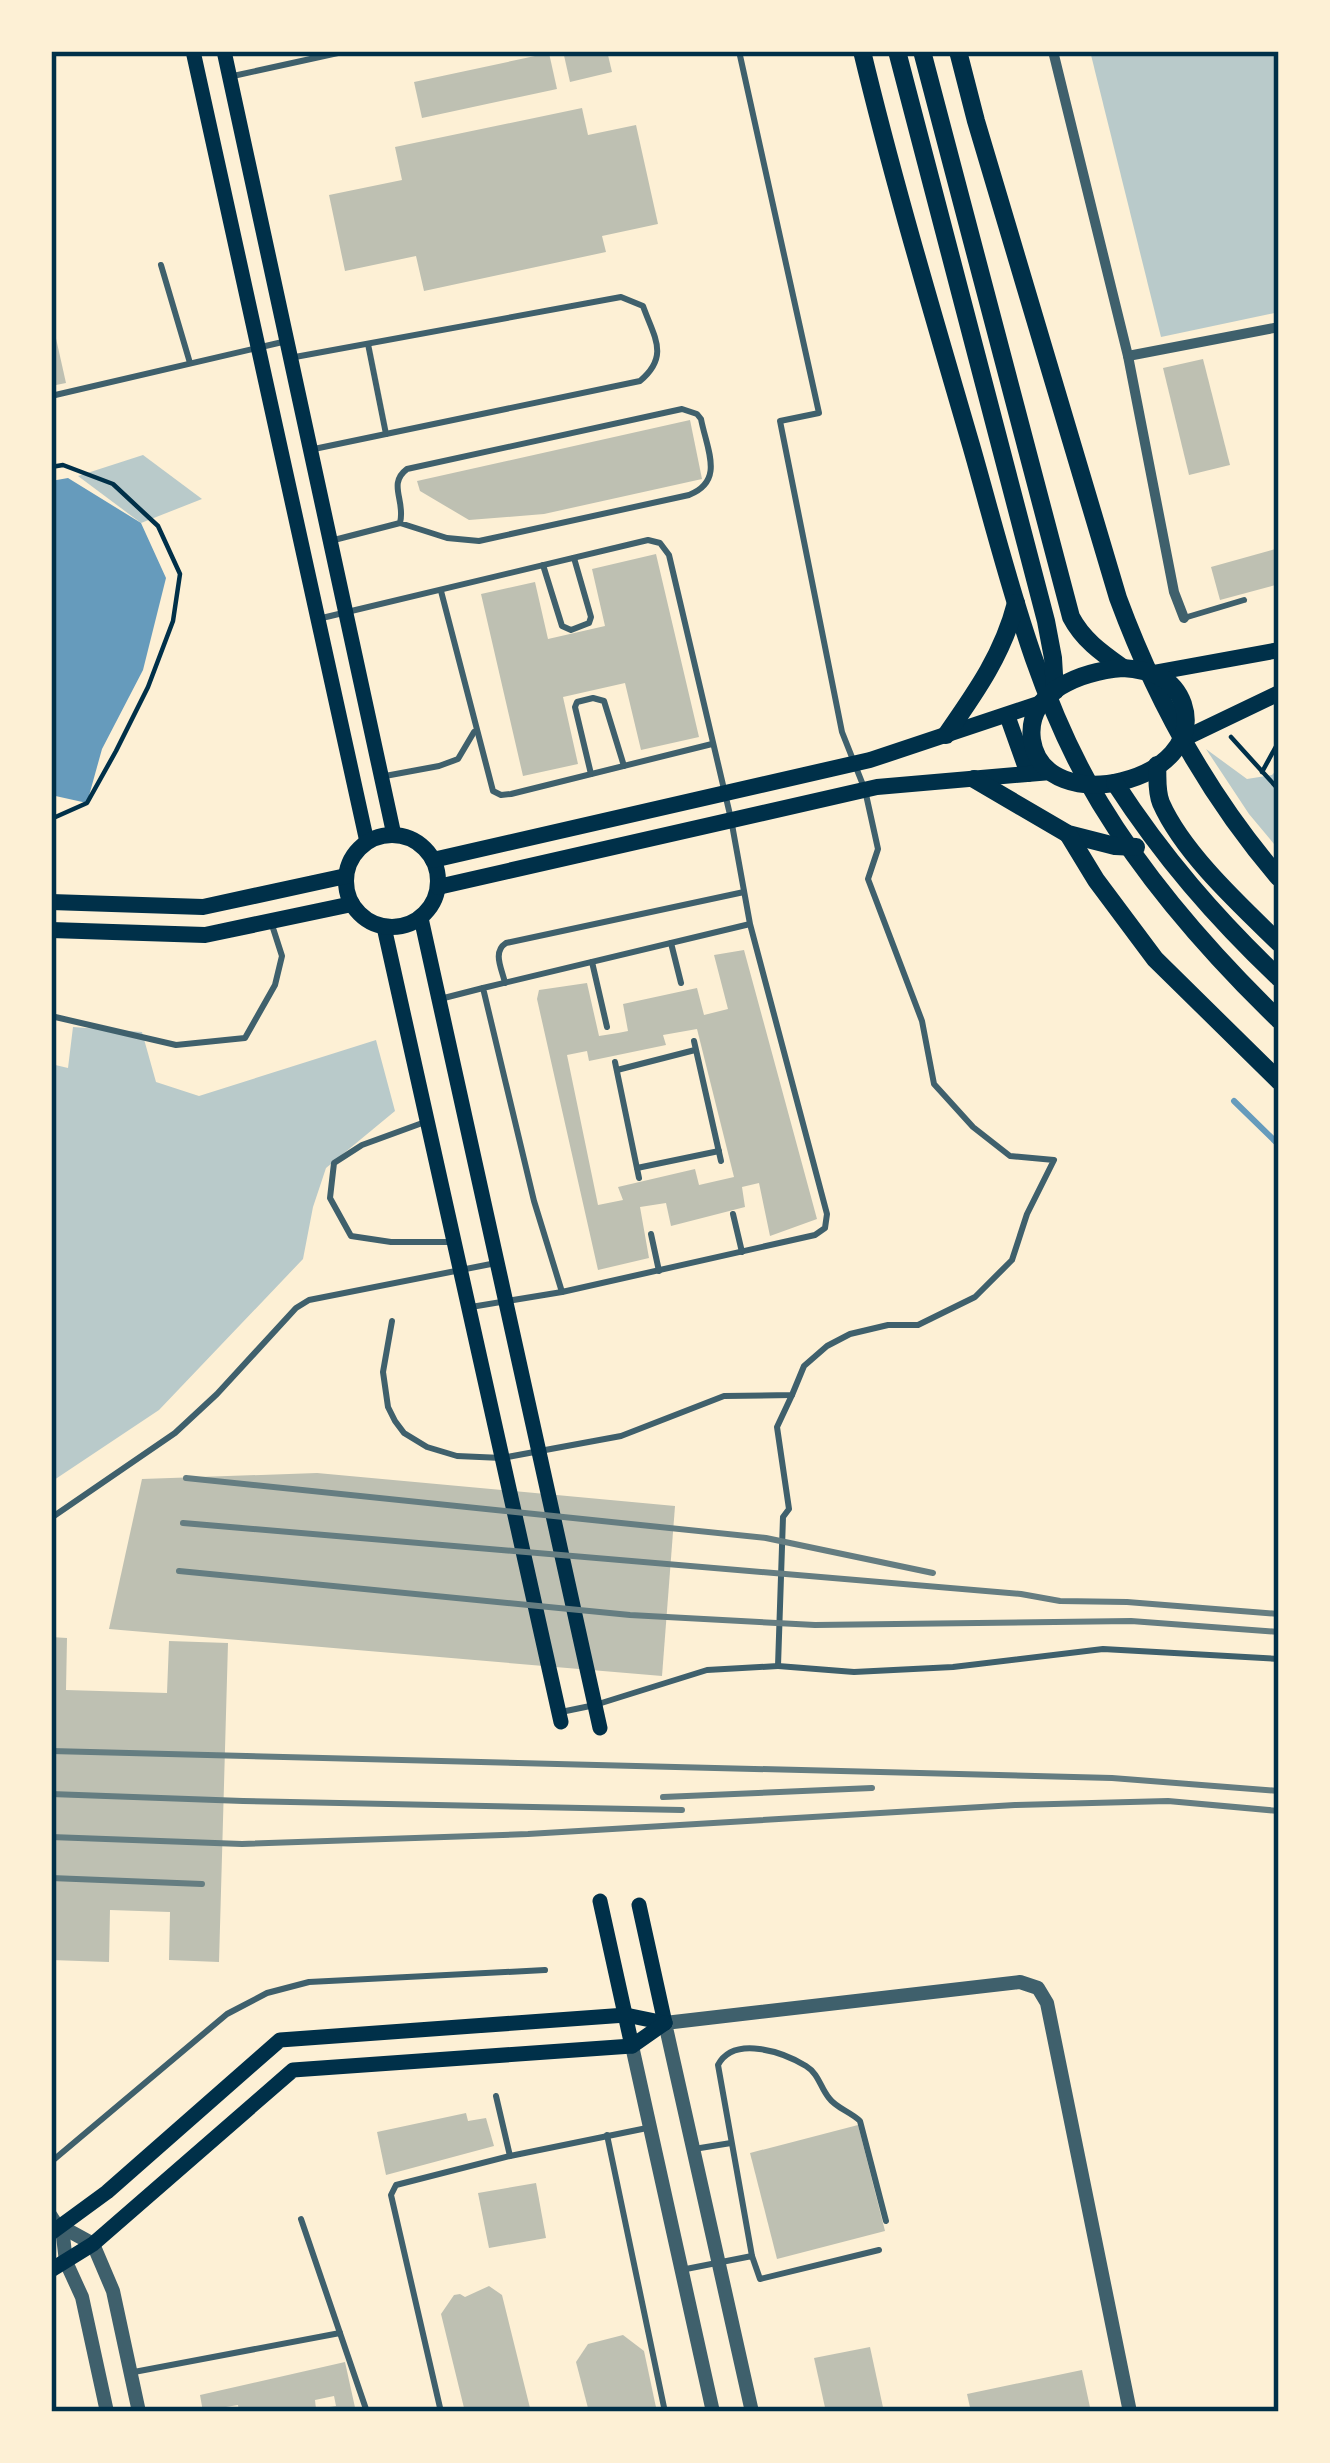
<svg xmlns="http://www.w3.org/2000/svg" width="1330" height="2463" font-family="'Roboto Condensed',sans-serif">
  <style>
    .green { fill: #b9caca }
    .water { fill: #669bbc }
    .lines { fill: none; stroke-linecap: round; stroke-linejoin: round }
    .stream { stroke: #669bbc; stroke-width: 6 }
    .building { fill: #bec0b2; fill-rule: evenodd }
    .path { stroke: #003049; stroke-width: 4.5 }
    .service { stroke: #3f606c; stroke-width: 6 }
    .minor { stroke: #3f606c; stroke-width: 10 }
    .tertiary { stroke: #3f606c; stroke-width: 14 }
    .secondary { stroke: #003049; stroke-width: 15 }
    .primary { stroke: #003049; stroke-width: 16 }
    .motorway { stroke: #003049; stroke-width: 18 }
    .rail { stroke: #657d81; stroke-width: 6 }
    .neatline { fill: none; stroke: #003049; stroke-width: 4.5 }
  </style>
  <rect width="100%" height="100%" fill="#fdf0d5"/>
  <g class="green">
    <polygon points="1090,51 1279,51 1279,312 1161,337"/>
    <polygon points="143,455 202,499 141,523 78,476"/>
    <polygon points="1206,749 1247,779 1272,775 1279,767 1279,850 1249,814"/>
    <polygon points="73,1027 142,1032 156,1082 199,1096 376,1040 395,1111 326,1168 313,1207 303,1259 159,1410 51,1482 51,1064 68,1068"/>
  </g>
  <polygon class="water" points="68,478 141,523 166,578 143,670 102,749 87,803 51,795 51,481"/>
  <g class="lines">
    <polyline class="stream" points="1234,1101 1279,1145"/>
  </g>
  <g class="building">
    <polygon points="563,51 607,51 612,72 570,82"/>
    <polygon points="549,53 557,89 422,118 414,82"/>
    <polygon points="582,108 588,135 636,125 658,224 602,236 606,252 424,291 416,256 345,271 329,195 402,180 395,147"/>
    <polygon points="53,325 66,383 51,386 51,326"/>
    <polygon points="1203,359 1230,465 1189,475 1163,368"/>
    <polygon points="690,420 702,479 544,514 469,520 420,491 417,481"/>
    <polygon points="1279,548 1279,584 1220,600 1211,567"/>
    <polygon points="656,554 699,737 641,750 625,683 563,697 578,764 523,776 481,594 535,582 548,639 605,626 592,569"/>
    <path d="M744,950L817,1219L770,1236L759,1183L742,1187L745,1207L671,1226L666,1203L640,1207L649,1258L598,1270L537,999L539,990L587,983L599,1036L618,1033L628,1031L623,1004L697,988L704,1015L728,1009L714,955ZM697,1029L734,1177L699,1185L695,1169L618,1187L623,1200L598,1205L567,1055L587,1051L589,1061L666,1045L663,1035Z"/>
    <polygon points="317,1473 675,1506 662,1676 109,1629 142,1479"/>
    <polygon points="51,1637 67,1638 66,1690 167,1693 169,1641 228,1643 219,1962 169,1960 170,1912 110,1910 109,1962 51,1960"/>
    <polygon points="466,2113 468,2121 486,2118 494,2146 386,2175 377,2132"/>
    <polygon points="858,2125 885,2231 777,2259 750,2153"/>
    <polygon points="536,2183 546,2238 489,2248 478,2193"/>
    <polygon points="489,2286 502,2295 531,2412 465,2412 441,2314 454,2295 460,2294 465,2297"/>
    <polygon points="623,2335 644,2351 657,2412 589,2412 576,2362 588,2344"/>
    <polygon points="870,2347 884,2412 826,2412 814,2358"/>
    <path d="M345,2362L356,2412H239L238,2405L214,2409V2412H203L200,2395ZM334,2396L336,2406L316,2409L315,2400Z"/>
    <polygon points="1082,2370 1091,2412 971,2412 967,2394"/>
  </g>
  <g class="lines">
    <g class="path">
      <polyline points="51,467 63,465 113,484 158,526 180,574 173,621 148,687 116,751 87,803 51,819"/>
      <polyline points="1231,737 1279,790"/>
      <polyline points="1262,772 1279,741"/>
    </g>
    <g class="service">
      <polyline points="233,76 347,51"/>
      <polyline points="161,265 190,363"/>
      <polyline points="368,344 386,434"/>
      <path d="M295,357L621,297L643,306C654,337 670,356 640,381L314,449"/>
      <polyline points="51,396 287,341"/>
      <path d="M334,540L400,523L447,538L479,541L689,495C725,481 707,450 701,419L697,414L682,409L407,469C387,484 406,501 400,523"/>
      <polyline points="543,565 562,626 571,630 589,623 591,617 574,558"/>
      <polyline points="441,591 493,791 501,795 511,794 712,744"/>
      <polyline points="322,618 648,540 660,543 669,555 731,819 750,924 483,988 534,1201 562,1292 815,1235 825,1228 827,1214 750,924"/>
      <polyline points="1184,618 1244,600"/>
      <polyline points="591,774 575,707 577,702 593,698 604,701 624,766"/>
      <polyline points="385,776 439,766 458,759 474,732"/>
      <polyline points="671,943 681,983"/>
      <polyline points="592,962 607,1027"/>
      <path d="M505,983C502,969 492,952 506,943L744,892"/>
      <polyline points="440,999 483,988"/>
      <polyline points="51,1016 176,1045 245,1038 275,985 282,956 272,925"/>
      <polyline points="694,1041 721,1161"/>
      <polyline points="615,1062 639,1178"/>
      <polyline points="617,1070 695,1050"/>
      <polyline points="425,1122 362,1145 334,1163 330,1198 351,1236 391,1242 453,1242"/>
      <polyline points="637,1168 719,1151"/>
      <polyline points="733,1214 742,1252"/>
      <polyline points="651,1234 659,1271"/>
      <polyline points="471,1307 562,1292"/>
      <polyline points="392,1321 383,1372 388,1407 395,1421 404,1433 427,1447 457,1456 502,1458 621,1436 724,1396 792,1395 804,1366 827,1346 850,1334 888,1325 918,1325 975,1297 1012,1260 1027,1214 1054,1160 1010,1156 973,1127 934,1084 922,1021 868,879 878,849 865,790 842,732 780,421 819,413 739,51"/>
      <polyline points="51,1518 175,1433 217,1394 296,1308 309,1300 496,1263"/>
      <polyline points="778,1666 854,1672 953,1667 1103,1649 1279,1659"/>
      <polyline points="561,1712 595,1705 707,1670 778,1666 783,1517 789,1509 777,1427 792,1395"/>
      <polyline points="496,2096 510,2156 647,2128"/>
      <polyline points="607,2135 665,2412"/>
      <polyline points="694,2149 731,2143"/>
      <polyline points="51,2162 227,2014 267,1993 309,1982 545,1970"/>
      <polyline points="51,2209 62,2226"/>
      <polyline points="301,2219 367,2412"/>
      <path d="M752,2256L718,2065C734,2035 783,2052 806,2066C819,2074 820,2087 829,2098C836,2108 851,2112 860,2121L886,2221"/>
      <polyline points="686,2269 752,2256 760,2279 879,2250"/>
      <polyline points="134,2372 340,2333"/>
      <polyline points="441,2412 391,2195 396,2185 510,2156"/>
    </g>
    <g class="minor">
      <polyline points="1053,51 1128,356 1174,592 1184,618"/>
      <polyline points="1128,356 1279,327"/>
    </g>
    <g class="tertiary">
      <polyline points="632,2046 713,2412"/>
      <polyline points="62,2227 93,2244 113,2291 139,2412"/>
      <polyline points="62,2227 66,2262 82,2297 107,2412"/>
      <polyline points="752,2412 665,2023 1020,1982 1038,1988 1047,2003 1130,2412"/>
    </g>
    <g class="secondary">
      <polyline points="193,51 367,842"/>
      <polyline points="224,51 394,835"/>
      <polyline points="421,918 600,1728"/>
      <polyline points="384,927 561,1722"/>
      <polyline points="600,1901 632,2046"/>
      <polyline points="639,1905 665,2023"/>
      <polyline points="51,2233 107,2192 280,2040 626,2015 665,2023"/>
      <polyline points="51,2270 93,2244 293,2070 632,2046 665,2023"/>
    </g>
    <g class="primary">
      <polyline points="1153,673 1279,650"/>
      <polyline points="1007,715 1028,774"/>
      <polyline points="1181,740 1279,693"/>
      <circle cx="392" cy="881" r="46"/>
      <polyline points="433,860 870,760 1041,703"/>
      <polyline points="438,887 877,787 1051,772"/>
      <polyline points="51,902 203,907 346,876"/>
      <polyline points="51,930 205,935 352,904"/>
    </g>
    <g class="motorway">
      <path d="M862,51C894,184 933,314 971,445C1006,567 1034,694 1100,803C1149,884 1212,955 1279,1020"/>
      <polyline points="897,51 1046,621 1053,658 1055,691"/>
      <path d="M922,51L1071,617C1083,640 1102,653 1123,668"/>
      <path d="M958,51L976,121L1118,598C1156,701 1207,794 1279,878"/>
      <path d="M1123,668C1149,670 1173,676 1183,704C1209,781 1044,821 1032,740C1025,690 1085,671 1123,668Z"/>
      <path d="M946,735C976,692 1003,654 1016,603"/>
      <path d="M1157,765C1158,778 1156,791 1161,803C1183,853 1240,905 1279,943"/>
      <polyline points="974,779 1068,834 1115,846 1136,847"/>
      <path d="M1115,783C1163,857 1215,917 1279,978"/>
      <polyline points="1068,834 1096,880 1155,959 1279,1081"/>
    </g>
    <g class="rail">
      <polyline points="186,1478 766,1538 933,1573"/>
      <polyline points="183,1523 1021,1594 1060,1601 1127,1602 1279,1614"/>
      <polyline points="179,1571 630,1615 815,1625 1131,1621 1279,1632"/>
      <polyline points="51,1751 1112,1778 1279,1791"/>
      <polyline points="51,1794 243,1801 682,1810"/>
      <polyline points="663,1797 872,1788"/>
      <polyline points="51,1837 242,1844 528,1834 1015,1805 1168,1801 1279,1811"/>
      <polyline points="51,1878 202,1884"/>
    </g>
  </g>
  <rect width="1330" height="2463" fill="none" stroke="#fdf0d5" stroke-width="108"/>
  <rect x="54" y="54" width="1222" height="2355" class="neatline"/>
</svg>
